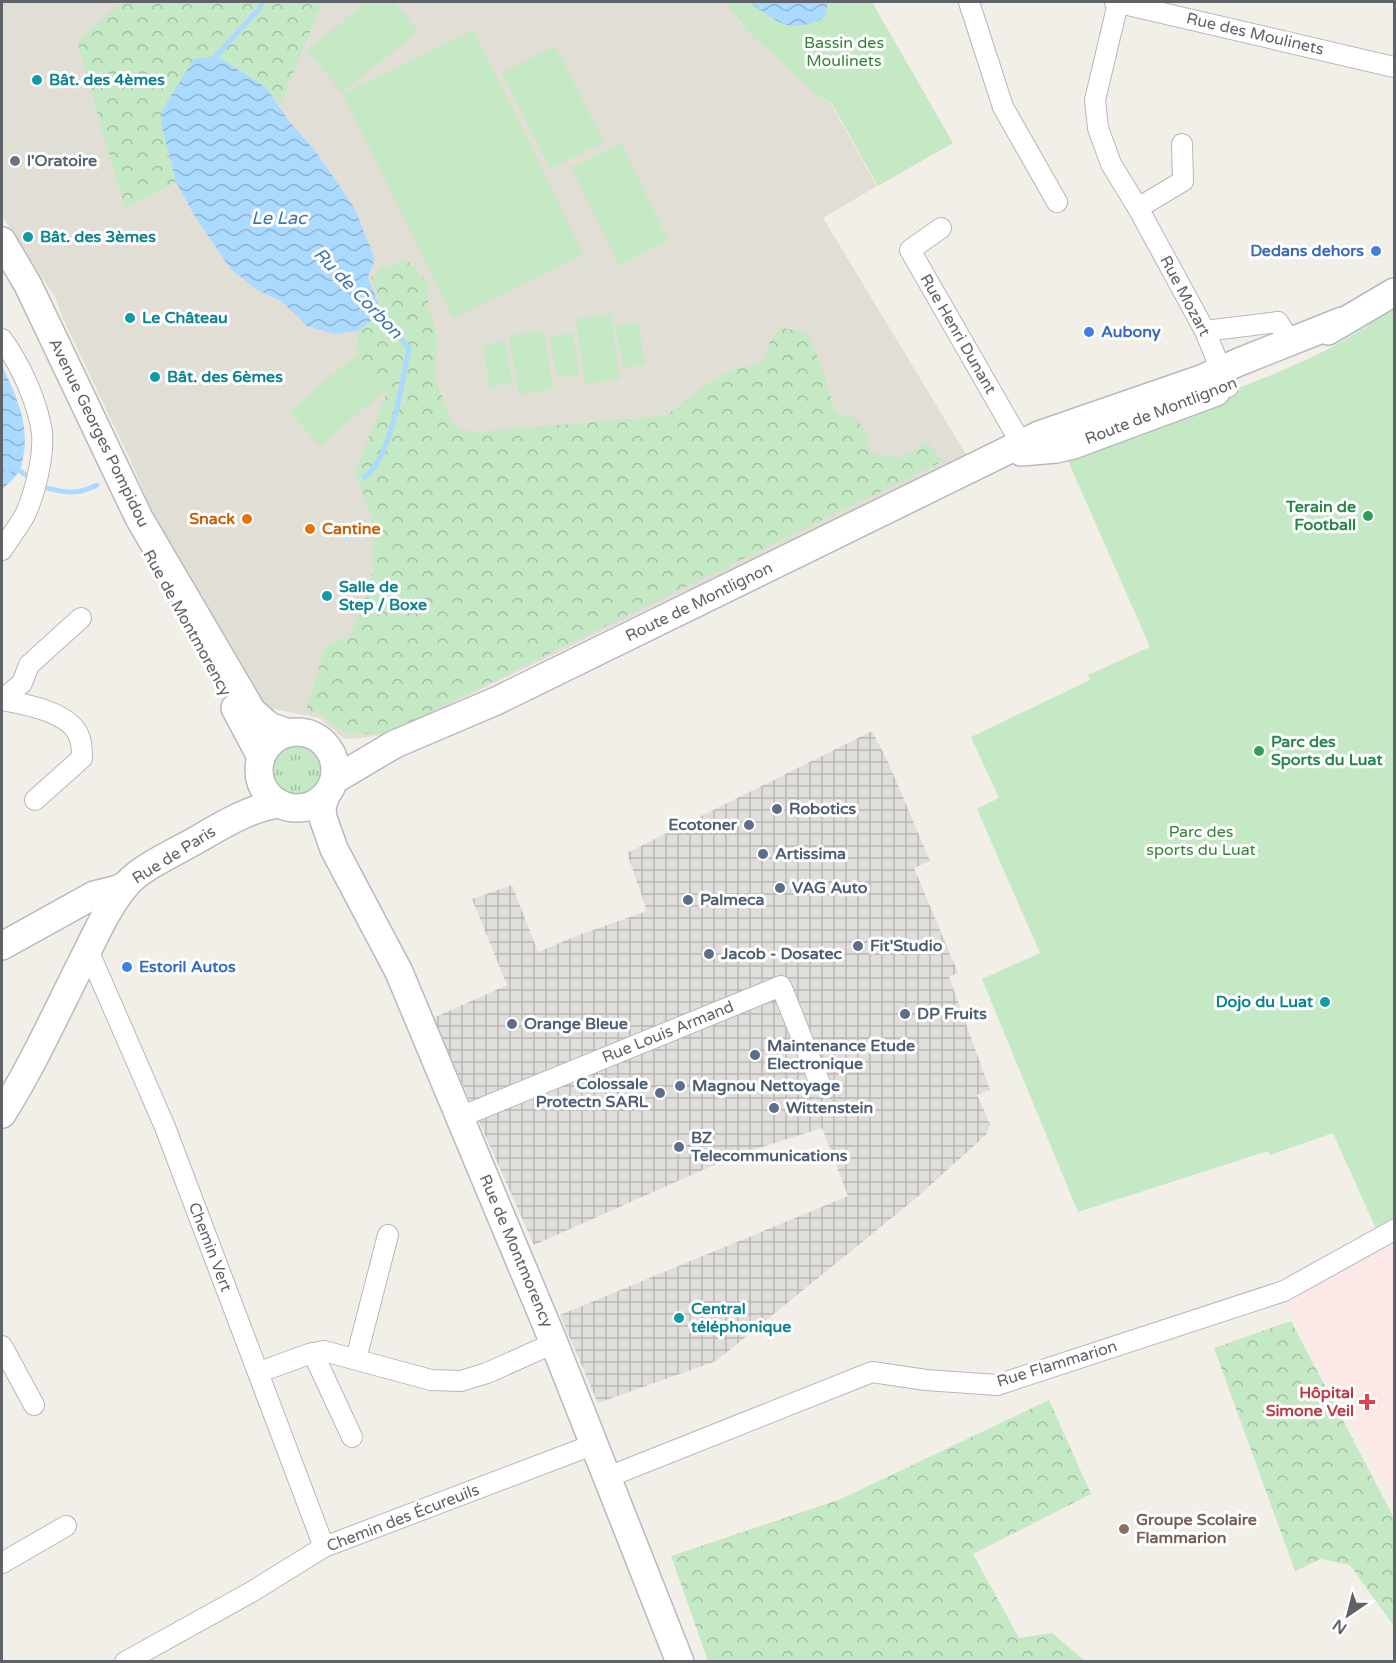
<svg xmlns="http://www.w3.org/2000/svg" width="1396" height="1663" font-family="'Varela Round',sans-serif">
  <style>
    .industrial { fill: url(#industrial-grid) }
    .education { fill: #e1ded6 }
    .medical { fill: #fce8e6 }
    .grass { fill: url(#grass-tufts) }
    .forest { fill: url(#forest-crowns) }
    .park { fill: #c5e8c5 }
    .water { fill: url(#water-waves) }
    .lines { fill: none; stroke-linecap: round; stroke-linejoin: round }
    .stream { stroke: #aadaff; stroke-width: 5 }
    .street-casing { stroke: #b5b8bc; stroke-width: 22 }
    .secondary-casing { stroke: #b6babf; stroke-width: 30 }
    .street { stroke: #fff; stroke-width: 20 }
    .secondary { stroke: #fff; stroke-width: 27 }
    .culture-dot { fill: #0f9aa8; stroke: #fff; stroke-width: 2 }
    .worship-dot { fill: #6b7280; stroke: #fff; stroke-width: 2 }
    .shop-dot { fill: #3f7fe0; stroke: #fff; stroke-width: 2 }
    .leisure-dot { fill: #2e9e5b; stroke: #fff; stroke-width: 2 }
    .food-dot { fill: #e8710a; stroke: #fff; stroke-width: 2 }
    .service-dot { fill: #5c6f8a; stroke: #fff; stroke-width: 2 }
    .health-dot { fill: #e0444e; stroke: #fff; stroke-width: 2 }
    .education-dot { fill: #8d6e63; stroke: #fff; stroke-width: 2 }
    .labels { text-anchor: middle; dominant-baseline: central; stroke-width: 6; stroke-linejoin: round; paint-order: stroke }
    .street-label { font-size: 16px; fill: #5f6368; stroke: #fff }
    .park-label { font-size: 16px; fill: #348238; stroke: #fff }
    .culture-label { font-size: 16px; font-weight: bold; fill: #0d838f; stroke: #fff; text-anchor: start }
    .worship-label { font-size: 16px; font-weight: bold; fill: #5b616d; stroke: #fff; text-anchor: start }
    .shop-label { font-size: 16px; font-weight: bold; fill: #366cbe; stroke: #fff; text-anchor: start }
    .leisure-label { font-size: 16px; font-weight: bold; fill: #27864d; stroke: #fff; text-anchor: end }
    .food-label { font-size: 16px; font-weight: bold; fill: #c56008; stroke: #fff; text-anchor: end }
    .service-label { font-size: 16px; font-weight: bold; fill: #4e5e75; stroke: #fff; text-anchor: start }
    .health-label { font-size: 16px; font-weight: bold; fill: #be3a42; stroke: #fff; text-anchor: end }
    .education-label { font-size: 16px; font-weight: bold; fill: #785e54; stroke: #fff; text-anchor: start }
    .water-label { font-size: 18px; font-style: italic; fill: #4174aa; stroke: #fff }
  </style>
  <defs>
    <pattern id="industrial-grid" width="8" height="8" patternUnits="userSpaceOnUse" patternTransform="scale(1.5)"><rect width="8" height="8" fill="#e0deda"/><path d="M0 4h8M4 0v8" fill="none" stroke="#b9b8b5"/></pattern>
    <pattern id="grass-tufts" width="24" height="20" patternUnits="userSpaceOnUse" patternTransform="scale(1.5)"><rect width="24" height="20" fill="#c5e8c5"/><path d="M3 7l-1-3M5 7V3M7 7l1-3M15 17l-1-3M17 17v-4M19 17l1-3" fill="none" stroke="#a3c0a4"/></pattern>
    <pattern id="forest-crowns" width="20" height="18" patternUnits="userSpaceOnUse" patternTransform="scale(1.5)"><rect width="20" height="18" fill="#c5e8c5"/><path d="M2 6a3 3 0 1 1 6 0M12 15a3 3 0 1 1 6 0" fill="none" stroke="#a3c0a4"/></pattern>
    <pattern id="water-waves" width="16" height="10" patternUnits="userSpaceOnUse" patternTransform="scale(1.5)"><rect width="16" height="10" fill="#aadaff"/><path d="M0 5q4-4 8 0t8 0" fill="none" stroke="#8eb4d2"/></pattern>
  </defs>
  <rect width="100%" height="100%" fill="#f1efe8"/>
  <polygon class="industrial" points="872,731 888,762 930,861 914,868 958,973 949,977 990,1090 977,1095 990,1124 988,1130 986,1135 915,1199 716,1361 598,1403 560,1315 848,1196 822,1128 734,1156 534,1245 433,1018 507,985 472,899 512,885 538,952 576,936 647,911 627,853"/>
  <polygon class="education" points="2,2 726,2 743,28 750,32 812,91 831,104 877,186 823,218 967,456 386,735 350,739 343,738 319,718 263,707 168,550 129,457 64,321 55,297 2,216"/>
  <polygon class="medical" points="1394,1243 1394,1502 1286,1303"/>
  <circle class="grass" cx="296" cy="771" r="26"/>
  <g class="forest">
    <polygon points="122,2 322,2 280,106 266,87 168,154 176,182 125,209 77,42"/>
    <path d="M406,260L429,284L428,306L437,336L436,381L453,423L459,429L477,432L665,416L713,380L734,370L763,363L770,342L780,328C788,329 800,330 807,336C817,346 830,397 836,413L856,418L868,435L869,453L901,458L928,443L943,461L385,734L345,733L320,714L306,710L326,645L350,637L373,572L372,516L355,472L388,389L357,353L358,332L383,312L371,277L382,268Z"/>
    <polygon points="1291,1321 1394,1518 1394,1626 1350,1565 1321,1559 1295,1571 1214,1348"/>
    <polygon points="1049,1400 1091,1494 973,1554 1019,1638 1052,1633 1085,1661 708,1661 671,1556 841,1499"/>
  </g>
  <g class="park">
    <polygon points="367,2 394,2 418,31 342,93 307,50"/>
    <polygon points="726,2 872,2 953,143 878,186 832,104 812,91 743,27"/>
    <polygon points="474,30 584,255 453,318 343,94"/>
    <polygon points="555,46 604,142 550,169 502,73"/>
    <polygon points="621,143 668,241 619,265 571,167"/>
    <path d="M1394,308V1221L1377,1231L1333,1133L1270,1155L1268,1151L1078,1212L982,979L1040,953L977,809L999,798L971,737L1090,680L1088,675L1150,647L1062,447C1154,417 1250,390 1336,345C1356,334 1375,320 1394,308Z"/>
    <polygon points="611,315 620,379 585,384 576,319"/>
    <polygon points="638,322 645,364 623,368 615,326"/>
    <polygon points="544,330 553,389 519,395 509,336"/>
    <polygon points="572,333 580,374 557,378 550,337"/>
    <polygon points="505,341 512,383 490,387 482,345"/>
    <polygon points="357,354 387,389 320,446 290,411"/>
  </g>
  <g class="water">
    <path d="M751,2H828L825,17C814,24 797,28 783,24C773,20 763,11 754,6Z"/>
    <polygon points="216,56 266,87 288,120 316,152 354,207 375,259 368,277 382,312 358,331 334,334 307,326 281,301 257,290 230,268 196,218 176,182 161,123 161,112 194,59"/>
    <path d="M2,366C18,398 33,433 20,469C17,477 7,484 2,490Z"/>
  </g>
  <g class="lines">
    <g class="stream">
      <polyline points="216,62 216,56 258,10 263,2"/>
      <polyline points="2,467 20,471 29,477"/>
      <path d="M365,477C392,457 402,381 409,348L376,309"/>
      <path d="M46,488C68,493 76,495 97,485"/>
    </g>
    <g class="street-casing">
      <g id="street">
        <polyline points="969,2 1003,107 1057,202"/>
        <polyline points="1115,2 1394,67"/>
        <polyline points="1118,3 1095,100 1098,128 1111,164 1138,208 1205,331 1228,387"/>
        <polyline points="1138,208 1183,181 1182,144"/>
        <polyline points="941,228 910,250 1026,452"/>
        <polyline points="1205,331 1278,322 1290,342"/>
        <path d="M2,339C20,364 38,402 42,433C44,457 35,493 25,515C18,527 9,539 2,550"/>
        <path d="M2,700C24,704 73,712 80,739C82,745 82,752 82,758L35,800"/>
        <polyline points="2,700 22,683 29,665 81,618"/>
        <polyline points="88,950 165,1127 324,1547"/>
        <polyline points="460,1117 781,986 819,1081"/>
        <polyline points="2,1346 34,1405"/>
        <polyline points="313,1353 352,1437"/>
        <polyline points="356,1359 388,1235"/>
        <polyline points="268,1369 309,1354 324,1351 431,1380 461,1381 487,1373 554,1343"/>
        <polyline points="608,1477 872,1372 926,1380 997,1385 1284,1291 1394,1230"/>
        <polyline points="2,1563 66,1526"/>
        <polyline points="125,1662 253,1591 324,1547 595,1444"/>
      </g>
    </g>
    <g class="secondary-casing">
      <g id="secondary">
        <polyline points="2,241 28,285 139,518 252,711 269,726 288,733"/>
        <polyline points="1328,331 1394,292"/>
        <polyline points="1021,452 1056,449 1073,445 1216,392"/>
        <polyline points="235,708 261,757"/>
        <circle cx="297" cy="770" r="38"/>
        <polyline points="334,780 395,744 496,701 1039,435 1201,379 1239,362 1342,321"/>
        <polyline points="326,795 322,807 323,818 334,849 399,972 554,1343 680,1662"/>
        <polyline points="2,946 94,895 118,889 127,884"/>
        <path d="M2,1114C33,1065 57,1011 83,960C96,934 108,906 127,884C141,867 180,850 200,838C222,825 254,806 280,804"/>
      </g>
    </g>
    <use href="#street" class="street"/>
    <use href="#secondary" class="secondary"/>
  </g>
  <g class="culture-dot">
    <circle cx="37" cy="80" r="6"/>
    <circle cx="28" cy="237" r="6"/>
    <circle cx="130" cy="318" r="6"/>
    <circle cx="155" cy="377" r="6"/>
    <circle cx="327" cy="596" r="6"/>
    <circle cx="1325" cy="1002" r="6"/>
    <circle cx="679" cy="1318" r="6"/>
  </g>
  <circle class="worship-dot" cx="15" cy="161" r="6"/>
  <g class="shop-dot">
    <circle cx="1376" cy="251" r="6"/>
    <circle cx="1089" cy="332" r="6"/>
    <circle cx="127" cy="967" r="6"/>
  </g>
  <g class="leisure-dot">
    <circle cx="1368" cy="516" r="6"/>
    <circle cx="1259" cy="751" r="6"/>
  </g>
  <g class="food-dot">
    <circle cx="247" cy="519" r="6"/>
    <circle cx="310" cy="529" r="6"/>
  </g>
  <g class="service-dot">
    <circle cx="777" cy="809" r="6"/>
    <circle cx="749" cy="825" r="6"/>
    <circle cx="763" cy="854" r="6"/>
    <circle cx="780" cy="888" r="6"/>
    <circle cx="688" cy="900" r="6"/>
    <circle cx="858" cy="946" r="6"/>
    <circle cx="709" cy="954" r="6"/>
    <circle cx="905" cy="1014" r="6"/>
    <circle cx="512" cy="1024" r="6"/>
    <circle cx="755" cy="1055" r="6"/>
    <circle cx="680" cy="1086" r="6"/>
    <circle cx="660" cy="1093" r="6"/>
    <circle cx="774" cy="1108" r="6"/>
    <circle cx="679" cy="1147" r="6"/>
  </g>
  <path class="health-dot" d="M1364 1393h6v6h6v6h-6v6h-6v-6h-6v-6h6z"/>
  <circle class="education-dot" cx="1124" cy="1529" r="6"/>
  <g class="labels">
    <g class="street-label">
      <text transform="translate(1255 34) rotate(13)">Rue des Moulinets</text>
      <text transform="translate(1185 296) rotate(62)">Rue Mozart</text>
      <text transform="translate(958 334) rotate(60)">Rue Henri Dunant</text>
      <text transform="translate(1161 411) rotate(-21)">Route de Montlignon</text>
      <text transform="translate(99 433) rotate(64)">Avenue Georges Pompidou</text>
      <text transform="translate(699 602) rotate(-26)">Route de Montlignon</text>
      <text transform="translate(187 623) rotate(61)">Rue de Montmorency</text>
      <text transform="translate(174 855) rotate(-32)">Rue de Paris</text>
      <text transform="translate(668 1032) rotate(-22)">Rue Louis Armand</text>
      <text transform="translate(210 1247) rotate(69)">Chemin Vert</text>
      <text transform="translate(516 1251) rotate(67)">Rue de Montmorency</text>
      <text transform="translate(1057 1364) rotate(-17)">Rue Flammarion</text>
      <text transform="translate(403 1518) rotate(-21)">Chemin des Écureuils</text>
    </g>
    <g class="park-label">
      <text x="844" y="43">Bassin des<tspan x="844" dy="18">Moulinets</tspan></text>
      <text x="1201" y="832">Parc des<tspan x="1201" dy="18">sports du Luat</tspan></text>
    </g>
    <g class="culture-label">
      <text x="49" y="80">Bât. des 4èmes</text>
      <text x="40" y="237">Bât. des 3èmes</text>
      <text x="142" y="318">Le Château</text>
      <text x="167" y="377">Bât. des 6èmes</text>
      <text x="339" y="587">Salle de<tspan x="339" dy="18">Step / Boxe</tspan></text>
      <text x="1313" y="1002" text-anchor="end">Dojo du Luat</text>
      <text x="691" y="1309">Central<tspan x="691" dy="18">téléphonique</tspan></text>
    </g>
    <g class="worship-label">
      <text x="27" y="161">l'Oratoire</text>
    </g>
    <g class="shop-label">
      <text x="1364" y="251" text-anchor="end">Dedans dehors</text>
      <text x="1101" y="332">Aubony</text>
      <text x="139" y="967">Estoril Autos</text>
    </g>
    <g class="leisure-label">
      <text x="1356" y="507">Terain de<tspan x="1356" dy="18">Football</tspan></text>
      <text x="1271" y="742" text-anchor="start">Parc des<tspan x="1271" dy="18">Sports du Luat</tspan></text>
    </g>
    <g class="food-label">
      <text x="235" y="519">Snack</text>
      <text x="322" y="529" text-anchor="start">Cantine</text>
    </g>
    <g class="service-label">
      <text x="789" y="809">Robotics</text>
      <text x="737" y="825" text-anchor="end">Ecotoner</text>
      <text x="775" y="854">Artissima</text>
      <text x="792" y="888">VAG Auto</text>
      <text x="700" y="900">Palmeca</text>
      <text x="870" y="946">Fit'Studio</text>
      <text x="721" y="954">Jacob - Dosatec</text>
      <text x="917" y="1014">DP Fruits</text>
      <text x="524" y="1024">Orange Bleue</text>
      <text x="767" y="1046">Maintenance Etude<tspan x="767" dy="18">Electronique</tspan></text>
      <text x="648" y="1084" text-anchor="end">Colossale<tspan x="648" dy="18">Protectn SARL</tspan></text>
      <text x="692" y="1086">Magnou Nettoyage</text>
      <text x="786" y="1108">Wittenstein</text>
      <text x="691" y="1138">BZ<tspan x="691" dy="18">Telecommunications</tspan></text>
    </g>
    <g class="health-label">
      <text x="1354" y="1393">Hôpital<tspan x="1354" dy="18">Simone Veil</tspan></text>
    </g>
    <g class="education-label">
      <text x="1136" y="1520">Groupe Scolaire<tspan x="1136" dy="18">Flammarion</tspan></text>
    </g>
    <g class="water-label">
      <text x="279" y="218">Le Lac</text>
      <text transform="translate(358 293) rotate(46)">Ru de Corbon</text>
    </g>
  </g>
  <rect width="1396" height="1663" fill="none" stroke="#5f6368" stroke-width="6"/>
  <g transform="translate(1348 1615) rotate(215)" stroke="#ffffff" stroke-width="4.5" paint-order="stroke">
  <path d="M0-4.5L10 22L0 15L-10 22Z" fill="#5f6368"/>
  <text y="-9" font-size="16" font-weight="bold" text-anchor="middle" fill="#5f6368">N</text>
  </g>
</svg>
